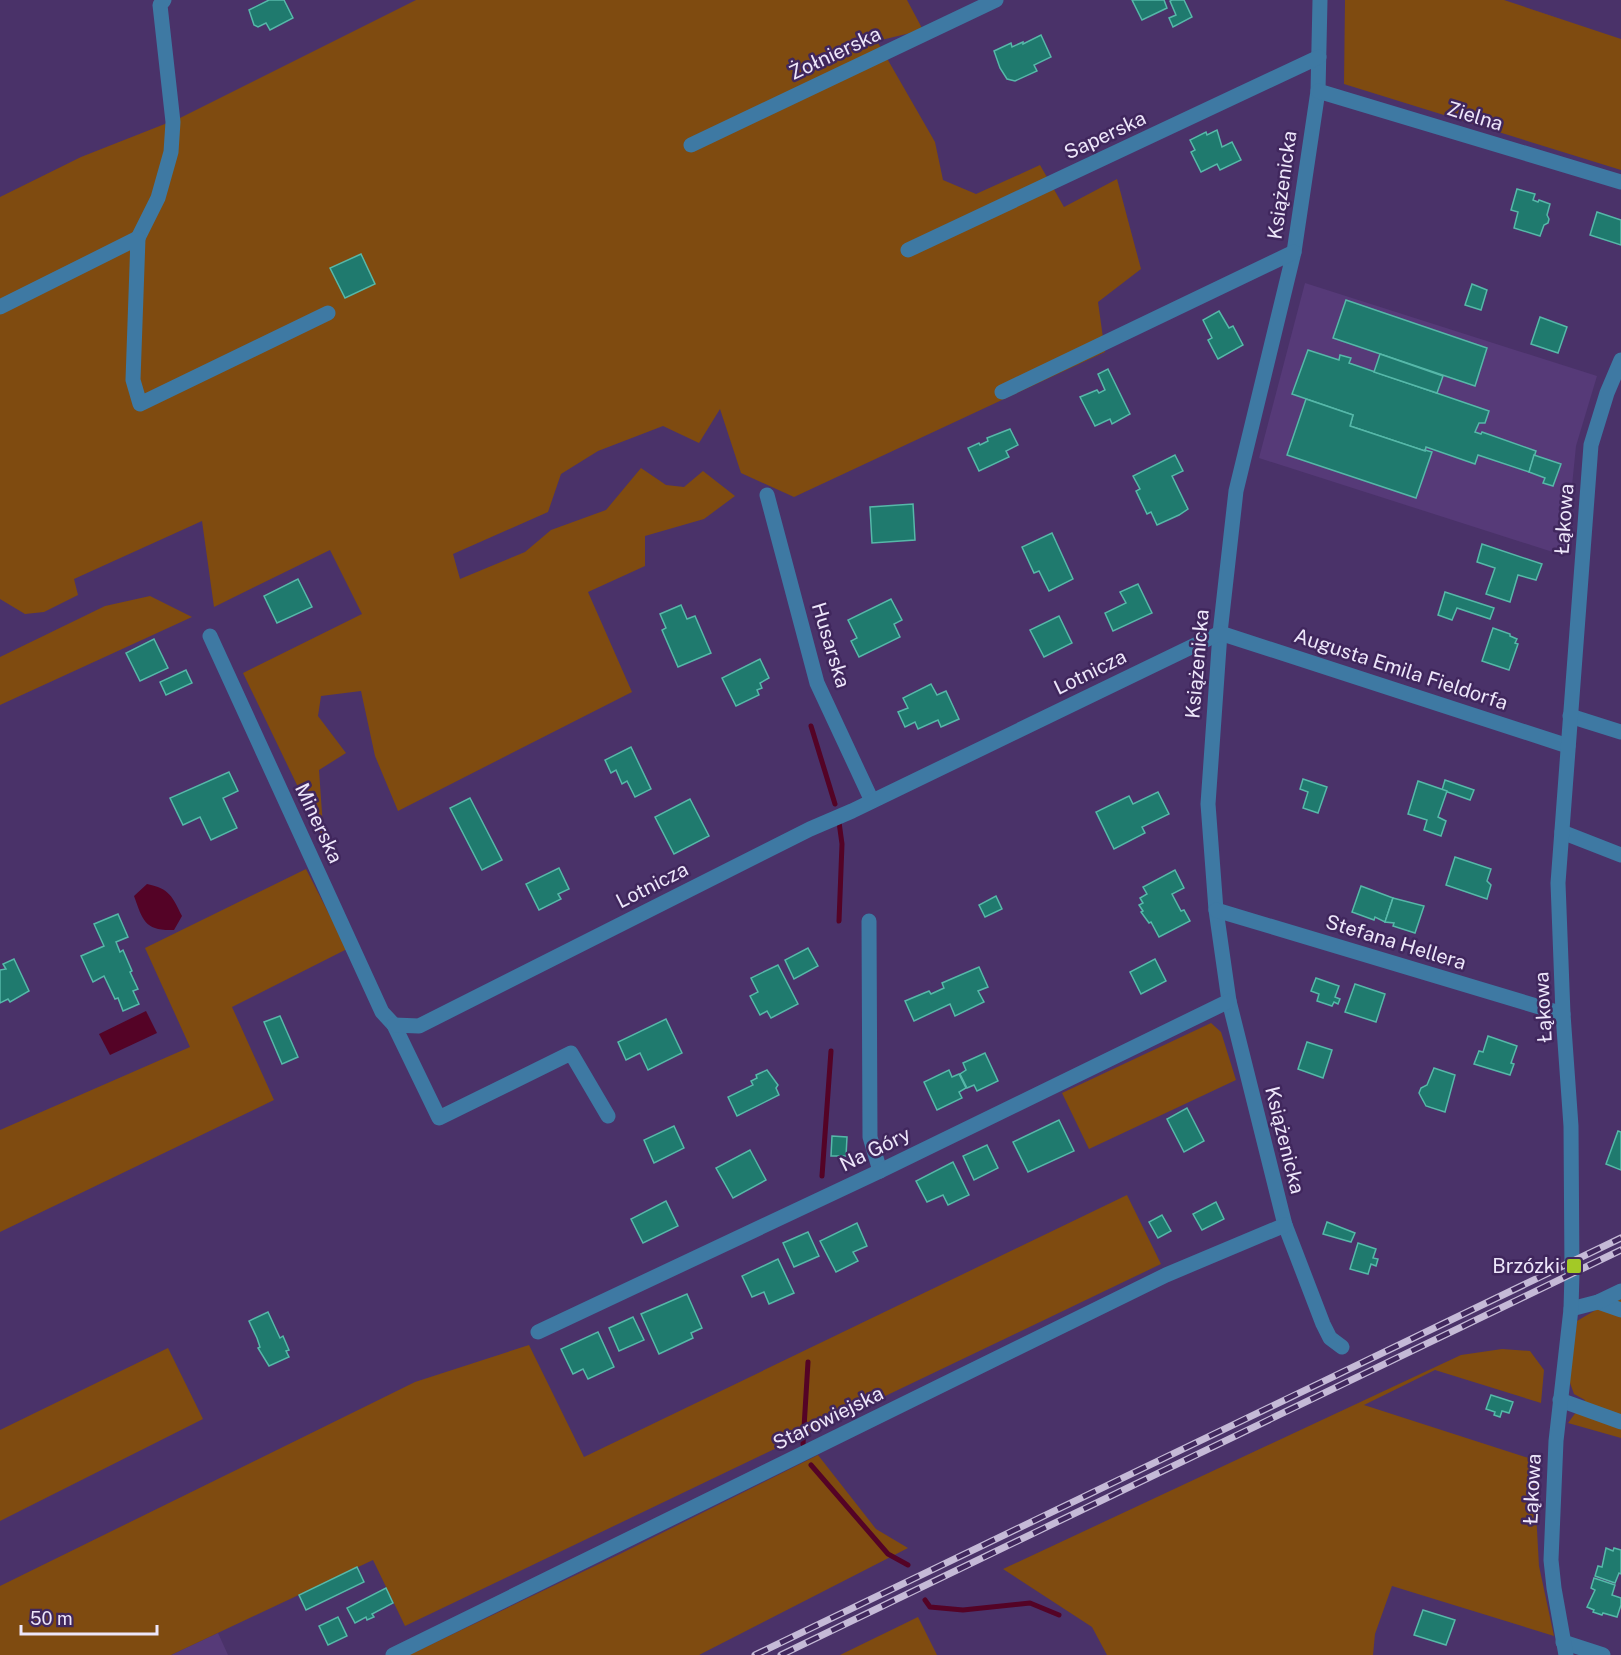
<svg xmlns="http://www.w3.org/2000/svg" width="1621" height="1655" font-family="'Public Sans',sans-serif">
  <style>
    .built { fill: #563a78 }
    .green { fill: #7f4b10 }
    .water { fill: #540326 }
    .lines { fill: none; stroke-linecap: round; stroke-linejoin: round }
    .stream { stroke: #540326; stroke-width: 5 }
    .building { fill: #1f7a6e; stroke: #56b8a9; stroke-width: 1.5 }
    .minor { stroke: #3e79a3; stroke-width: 15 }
    .rail-casing { stroke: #c5bad7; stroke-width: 7 }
    .rail { stroke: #40275d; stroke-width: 4.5; stroke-dasharray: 14; stroke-linecap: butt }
    .poi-dot { fill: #a3c926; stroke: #40275d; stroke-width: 2 }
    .labels { text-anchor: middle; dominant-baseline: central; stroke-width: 5; stroke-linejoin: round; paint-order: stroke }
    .street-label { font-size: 20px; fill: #ede6fa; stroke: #40275d }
    .poi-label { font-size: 20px; fill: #ede6fa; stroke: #40275d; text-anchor: end }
  </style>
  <rect width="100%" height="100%" fill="#4a3269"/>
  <g class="built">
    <polygon points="1305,283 1597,376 1576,446 1565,556 1259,458"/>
    <polygon points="218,1633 228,1655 171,1655"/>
  </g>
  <g class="green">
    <polygon points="416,0 907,0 923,30 877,41 935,142 943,180 976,194 1040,165 1064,207 1117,179 1141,269 1098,302 1105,352 794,497 741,473 720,409 699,443 663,426 598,451 561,474 548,512 453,554 460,579 525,552 551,530 606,510 641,468 666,485 684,487 703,471 735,496 704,519 645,536 645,566 588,592 632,692 398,811 375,756 361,691 321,696 318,716 346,753 319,770 324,841 243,673 362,614 330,550 214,607 202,521 74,579 78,595 44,612 25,614 0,599 0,197 81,157 180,118"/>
    <polygon points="1345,0 1504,0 1621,39 1621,170 1344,84"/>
    <polygon points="150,596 192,617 0,705 0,657 105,606"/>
    <polygon points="306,869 347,949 232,1007 274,1100 0,1232 0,1130 190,1047 145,948"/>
    <polygon points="1211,1023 1221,1032 1236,1080 1089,1149 1062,1093"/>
    <polygon points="1127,1195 1161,1264 405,1626 373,1560 171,1655 0,1655 0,1586 415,1382 529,1345 584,1457"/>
    <polygon points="1621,1295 1621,1438 1568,1423 1585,1400 1574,1394 1569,1380 1577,1321"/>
    <polygon points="168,1348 203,1419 0,1521 0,1430"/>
    <polygon points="1502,1349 1530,1351 1544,1370 1541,1403 1435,1370 1364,1405 1538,1461 1536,1512 1539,1566 1554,1636 1392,1586 1375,1634 1373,1655 1107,1655 1092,1627 1003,1569 1461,1355"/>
    <polygon points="818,1455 876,1529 908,1548 699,1655 409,1655 620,1554"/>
    <polygon points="918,1617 937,1655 840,1655"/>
  </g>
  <g class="water">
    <path d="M147,884C170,889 172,896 182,916L174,930C145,931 143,921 134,896Z"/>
    <polygon points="146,1011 157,1033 110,1055 99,1034"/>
  </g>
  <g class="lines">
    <g class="stream">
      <polyline points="811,726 835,804"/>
      <polyline points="839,921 842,844 839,822"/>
      <polyline points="822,1176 831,1051"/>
      <polyline points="803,1444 808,1362"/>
      <polyline points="811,1465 888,1554 908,1565"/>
      <polyline points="925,1600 930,1607 963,1610 1030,1603 1059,1615"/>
    </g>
  </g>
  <g class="building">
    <polygon points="269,0 284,0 293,18 270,30 266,23 258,27 254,25 249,10"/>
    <polygon points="1132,0 1164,0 1167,8 1142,20"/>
    <polygon points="1172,0 1184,0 1192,17 1173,27 1169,18 1176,15 1170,1"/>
    <polygon points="1041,35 1051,57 1034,65 1037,71 1015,81 1007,79 1000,68 994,51 1011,43 1012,47 1023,42 1023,44"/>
    <polygon points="1217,130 1222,147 1232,142 1241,160 1220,170 1217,164 1201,172 1191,152 1195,150 1190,140 1206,132 1207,135"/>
    <polygon points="1517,189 1535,194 1533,200 1538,202 1539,200 1550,204 1547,215 1549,219 1548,223 1544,225 1540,236 1514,228 1518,212 1511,210"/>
    <polygon points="1597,212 1621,220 1621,245 1590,235"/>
    <polygon points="361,254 375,284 345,298 330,268"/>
    <polygon points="1472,284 1487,290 1481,310 1465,305"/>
    <polygon points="1346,300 1487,348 1475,386 1333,338"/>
    <polygon points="1219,311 1229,328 1233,326 1243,345 1218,359 1208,340 1212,338 1203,320"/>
    <polygon points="1540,317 1567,327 1558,353 1531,344"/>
    <polygon points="1308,350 1339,360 1340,355 1351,358 1349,363 1489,411 1485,423 1479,423 1475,432 1481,434 1482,432 1536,451 1529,472 1478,455 1475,464 1426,447 1425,451 1350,426 1353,415 1292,394"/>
    <polygon points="1380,354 1443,376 1437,393 1374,372"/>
    <polygon points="1108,369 1130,414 1112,424 1110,419 1095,426 1080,397 1097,390 1099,393 1105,390 1098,374"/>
    <polygon points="1306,399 1353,415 1350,426 1425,451 1425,450 1432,452 1416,498 1287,455"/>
    <polygon points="1010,429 1018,445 1006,451 1009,457 979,471 968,448 979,443 980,445 988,441 987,438"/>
    <polygon points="1175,455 1183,471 1172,476 1188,509 1179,515 1157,525 1151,512 1147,514 1136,491 1140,489 1133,476"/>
    <polygon points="1534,455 1561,464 1553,486 1543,483 1545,478 1529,472"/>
    <polygon points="913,504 915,540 872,543 870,507"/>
    <polygon points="1052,533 1073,579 1049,591 1039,571 1034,573 1022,547"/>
    <polygon points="1482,544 1542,564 1536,580 1518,575 1510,602 1486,594 1495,568 1477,562"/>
    <polygon points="298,579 312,607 277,623 264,596"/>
    <polygon points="1138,584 1152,613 1113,631 1105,613 1126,603 1120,592"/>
    <polygon points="1445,592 1494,608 1490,619 1457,608 1452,620 1438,615"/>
    <polygon points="891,599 902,620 894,624 900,637 859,657 851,641 857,638 848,620"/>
    <polygon points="681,605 687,619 695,616 711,653 678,667 662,630 666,628 660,614"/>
    <polygon points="1059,616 1072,643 1044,657 1030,630"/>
    <polygon points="1493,628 1510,634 1510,636 1517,639 1515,643 1518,644 1509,670 1482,661"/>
    <polygon points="154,639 168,668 140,681 126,653"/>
    <polygon points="760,659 769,678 760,683 762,688 757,690 759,695 736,706 722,678"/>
    <polygon points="186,670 192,683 166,695 160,682"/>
    <polygon points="931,684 937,695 946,691 959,719 941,727 938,720 918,729 915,722 905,727 898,712 908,708 903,698"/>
    <polygon points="631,747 651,789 635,797 627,781 622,784 616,770 611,773 605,760"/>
    <polygon points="229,772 238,791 223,798 237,828 211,840 200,817 183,825 170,798"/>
    <polygon points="1303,779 1327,787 1318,813 1303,808 1308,792 1300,789"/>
    <polygon points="1445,780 1474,790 1470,800 1442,790"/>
    <polygon points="1418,781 1447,791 1438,817 1446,821 1441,836 1424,830 1427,820 1408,814"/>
    <polygon points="1158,792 1169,814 1142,827 1145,833 1114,849 1096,812 1129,796 1133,804"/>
    <polygon points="470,798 502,860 482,870 450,808"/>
    <polygon points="690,799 709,836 674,854 655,817"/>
    <polygon points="1455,857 1491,869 1487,881 1491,885 1487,899 1446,885"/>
    <polygon points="559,868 569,889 558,894 561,899 539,910 526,884"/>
    <polygon points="1175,870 1184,888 1172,894 1181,911 1184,910 1190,921 1159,937 1151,922 1149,923 1141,912 1143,911 1139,905 1143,903 1140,898 1147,894 1143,887"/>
    <polygon points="1361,886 1393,898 1385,922 1375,917 1374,920 1352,912"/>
    <polygon points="996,896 1002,909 985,917 979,905"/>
    <polygon points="1393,898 1424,906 1415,933 1393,926 1394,923 1385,922"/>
    <polygon points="118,914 128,937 116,942 120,952 123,950 132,971 130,972 138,989 133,991 139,1004 123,1011 118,998 115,999 104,976 93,982 81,956 104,946 94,924"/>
    <polygon points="808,948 818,966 794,979 785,960"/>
    <polygon points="14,959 29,991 10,1002 8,999 0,1003 0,970 6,969 3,964"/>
    <polygon points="1155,959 1166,981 1141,994 1130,972"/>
    <polygon points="778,965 798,1004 771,1018 767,1011 760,1015 750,996 758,992 751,978"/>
    <polygon points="979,967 988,987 978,991 984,1002 955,1016 950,1004 914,1021 905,1001 929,991 931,994 944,988 942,983"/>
    <polygon points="1316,978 1339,986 1335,997 1340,999 1338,1004 1334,1002 1332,1006 1317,1001 1319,994 1311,991"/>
    <polygon points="1355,984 1385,994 1376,1022 1345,1012"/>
    <polygon points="280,1016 298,1057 282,1064 264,1022"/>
    <polygon points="666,1019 682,1053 648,1070 640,1053 626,1060 618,1042"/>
    <polygon points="1488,1036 1517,1046 1511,1063 1514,1064 1510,1075 1474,1064 1479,1051 1483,1052"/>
    <polygon points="1307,1042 1332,1050 1323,1078 1298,1069"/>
    <polygon points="985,1053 998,1081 977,1091 974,1085 967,1088 960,1074 966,1070 963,1063"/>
    <polygon points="1434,1068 1455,1075 1445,1112 1426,1106 1419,1093 1421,1088 1427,1085"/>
    <polygon points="767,1070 778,1085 776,1088 779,1095 737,1116 728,1097 753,1085 751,1081 757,1078 756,1075"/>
    <polygon points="949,1070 952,1077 959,1074 966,1088 959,1092 962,1098 937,1110 924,1082"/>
    <polygon points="1187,1108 1204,1141 1184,1152 1167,1119"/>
    <polygon points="1059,1120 1074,1151 1028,1172 1013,1142"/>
    <polygon points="674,1126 684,1148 654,1163 644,1140"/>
    <polygon points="1618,1131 1621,1132 1621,1170 1606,1164"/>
    <polygon points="832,1136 847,1137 846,1156 831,1156"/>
    <polygon points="987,1145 998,1168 974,1180 963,1156"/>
    <polygon points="750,1150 766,1180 733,1198 716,1168"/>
    <polygon points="953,1162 969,1195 948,1205 943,1195 927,1202 916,1181"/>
    <polygon points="666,1201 678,1226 643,1243 631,1219"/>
    <polygon points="1216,1202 1224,1219 1202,1230 1193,1214"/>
    <polygon points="1162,1215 1171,1231 1158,1238 1149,1222"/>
    <polygon points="1327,1222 1355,1233 1351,1242 1323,1234"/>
    <polygon points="857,1223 867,1246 853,1252 858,1261 836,1272 820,1241"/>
    <polygon points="808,1232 819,1256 794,1267 783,1243"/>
    <polygon points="1358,1243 1376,1249 1373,1258 1378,1259 1376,1266 1371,1264 1368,1274 1350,1269"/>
    <polygon points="778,1259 794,1293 769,1304 764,1292 752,1297 742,1276"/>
    <polygon points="687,1294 702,1328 691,1333 693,1338 659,1354 641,1314"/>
    <polygon points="268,1312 280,1338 283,1336 289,1350 286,1351 289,1357 269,1366 258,1348 260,1347 257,1338 249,1321"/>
    <polygon points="633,1317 644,1340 619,1351 609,1328"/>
    <polygon points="598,1332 614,1367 588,1379 583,1369 573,1374 561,1349"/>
    <polygon points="1491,1395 1513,1402 1509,1413 1502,1411 1500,1417 1494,1415 1495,1412 1486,1409"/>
    <polygon points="1606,1548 1613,1551 1614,1548 1621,1550 1621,1574 1619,1573 1615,1583 1595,1576 1598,1566 1602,1567"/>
    <polygon points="357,1567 364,1582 306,1610 299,1595"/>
    <polygon points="1594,1578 1615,1585 1612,1595 1621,1598 1621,1605 1617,1617 1603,1613 1602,1615 1593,1612 1594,1610 1587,1607 1595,1590 1591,1588"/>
    <polygon points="386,1588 393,1603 372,1614 374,1617 367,1620 366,1617 355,1623 347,1608"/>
    <polygon points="1423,1610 1455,1620 1446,1645 1414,1635"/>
    <polygon points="338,1617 347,1636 328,1645 319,1626"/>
  </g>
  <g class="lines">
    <g class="minor">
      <polyline points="1320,0 1318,91 1294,252 1236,491 1220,633 1208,804 1216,910 1229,1001 1285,1225 1323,1324 1330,1338 1342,1347"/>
      <polyline points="1318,91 1621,182"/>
      <polyline points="691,145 996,0"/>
      <polyline points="138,238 158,198 171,152 173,122 160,5 164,0"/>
      <polyline points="908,250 1319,57"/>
      <polyline points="0,307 138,238 133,380 140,404 328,313"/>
      <polyline points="1002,392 1294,252"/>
      <polyline points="767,495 817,683 872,801"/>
      <polyline points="210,636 382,1012 394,1025 439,1118 571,1053 608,1116"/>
      <polyline points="1570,716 1621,732"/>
      <polyline points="1562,832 1621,855"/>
      <polyline points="1216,910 1563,1014"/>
      <polyline points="869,921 870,1137 880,1171"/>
      <polyline points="394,1025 419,1026 810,829 852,811 1220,633 1568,746"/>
      <polyline points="1598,1302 1621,1310"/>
      <polyline points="1571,1309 1598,1302 1621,1291"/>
      <polyline points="538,1332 880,1171 1229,1001"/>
      <polyline points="1560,1400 1621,1422"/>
      <polyline points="1563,1642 1603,1655"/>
      <polyline points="393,1655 1166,1275 1285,1225"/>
      <polyline points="1566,1655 1554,1588 1551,1560 1556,1441 1571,1309 1572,1273 1571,1126 1563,1014 1558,883 1591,445 1607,393 1621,360"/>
    </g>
    <g class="rail-casing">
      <g id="rail">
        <polyline points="755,1655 1621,1238"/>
        <polyline points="781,1655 1621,1250"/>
      </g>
    </g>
    <use href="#rail" class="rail"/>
  </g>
  <rect class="poi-dot" x="1566" y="1258" width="16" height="16" rx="3"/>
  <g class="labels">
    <g class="street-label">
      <text transform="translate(835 53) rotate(-25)">Żołnierska</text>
      <text transform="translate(1475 116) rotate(17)">Zielna</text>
      <text transform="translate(1105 135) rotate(-25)">Saperska</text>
      <text transform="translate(1282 185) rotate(-82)">Książenicka</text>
      <text transform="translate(1564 519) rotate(-86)">Łąkowa</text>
      <text transform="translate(831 645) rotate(73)">Husarska</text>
      <text transform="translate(1197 664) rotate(-85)">Książenicka</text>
      <text transform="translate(1401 669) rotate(18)">Augusta Emila Fieldorfa</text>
      <text transform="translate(1090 672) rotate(-26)">Lotnicza</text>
      <text transform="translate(319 823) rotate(65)">Minerska</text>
      <text transform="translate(652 885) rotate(-27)">Lotnicza</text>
      <text transform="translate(1396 942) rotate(17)">Stefana Hellera</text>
      <text transform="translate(1543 1007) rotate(-93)">Łąkowa</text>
      <text transform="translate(1285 1140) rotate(76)">Książenicka</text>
      <text transform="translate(875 1149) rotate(-26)">Na Góry</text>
      <text transform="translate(828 1418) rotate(-26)">Starowiejska</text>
      <text transform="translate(1532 1489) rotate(-87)">Łąkowa</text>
    </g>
    <g class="poi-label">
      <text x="1560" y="1266">Brzózki</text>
    </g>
  </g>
  <path d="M21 1625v9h136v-9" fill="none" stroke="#ede6fa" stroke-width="3"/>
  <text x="30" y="1625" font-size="18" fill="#ede6fa" stroke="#40275d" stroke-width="4.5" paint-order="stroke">50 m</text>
</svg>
